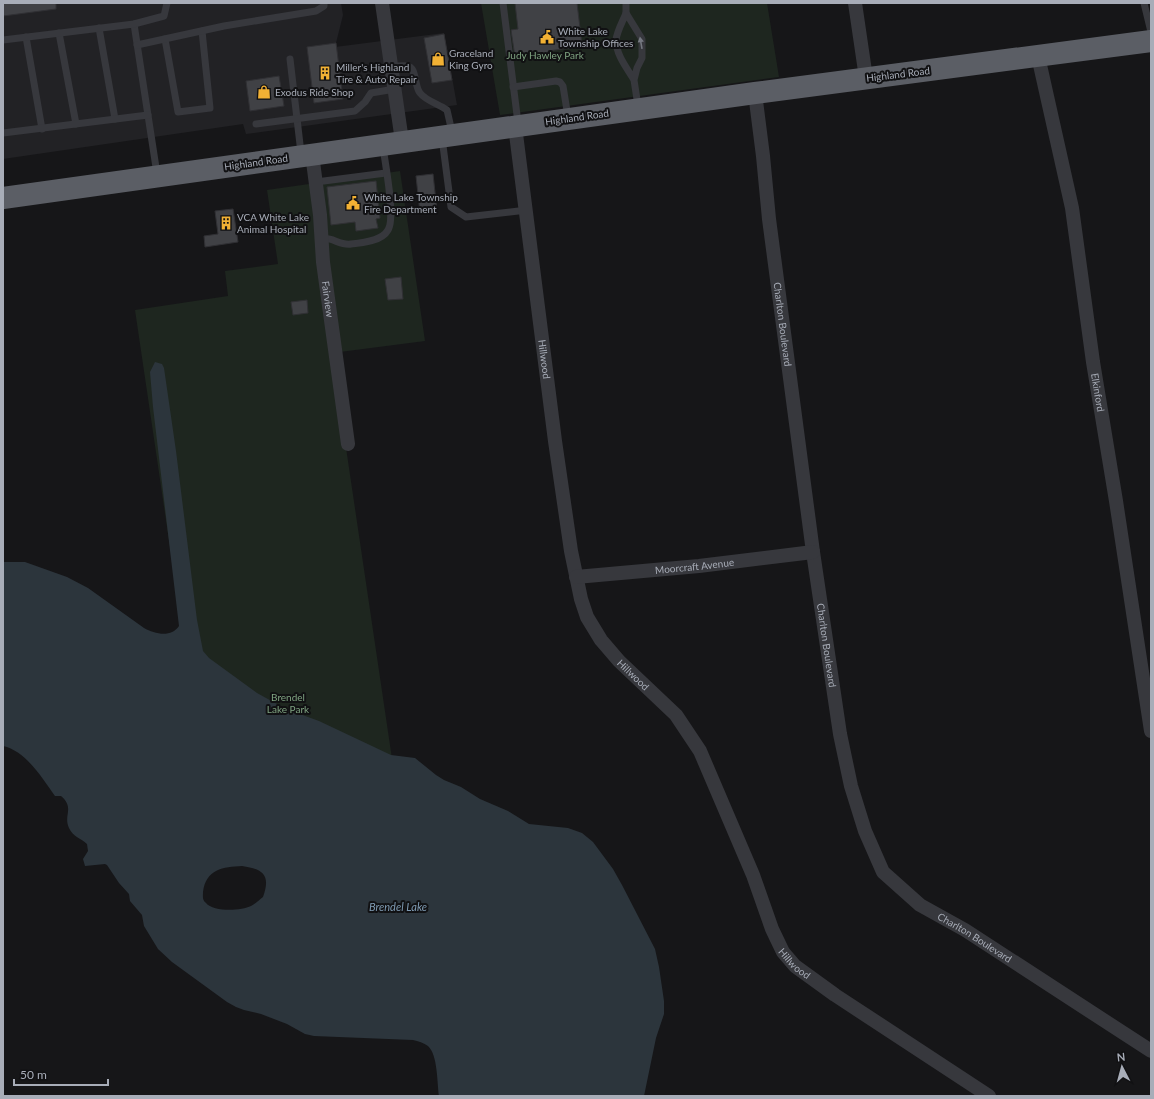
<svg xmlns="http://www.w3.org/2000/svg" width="1154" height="1099" font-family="Lato,sans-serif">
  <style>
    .built { fill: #222225 }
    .green { fill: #1e261f }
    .water { fill: #2c353c; fill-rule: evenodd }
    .building { fill: #404145; stroke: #303034 }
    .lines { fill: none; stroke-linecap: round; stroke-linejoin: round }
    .service { stroke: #37383d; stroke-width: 7 }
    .minor { stroke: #37383d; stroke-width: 14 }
    .trunk { stroke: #5b5e65; stroke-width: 22 }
    .oneway { fill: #757881 }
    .labels { text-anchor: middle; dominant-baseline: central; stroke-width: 4; stroke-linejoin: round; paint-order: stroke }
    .poi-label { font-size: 10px; fill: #a8adb8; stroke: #111113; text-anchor: start }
    .park-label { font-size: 10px; fill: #7fa381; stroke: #111113 }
    .street-label { font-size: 10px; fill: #a8adb8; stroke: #111113 }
    .water-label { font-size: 11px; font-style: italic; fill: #7f9bb3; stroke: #111113 }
  </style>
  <rect width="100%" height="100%" fill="#161618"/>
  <polygon class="built" points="3,3 341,3 343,15 335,47 444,33 457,105 246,134 243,124 3,159"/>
  <g class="green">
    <polygon points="481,3 767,3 779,77 500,115"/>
    <polygon points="400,171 425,341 332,353 399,806 212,832 135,310 228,296 225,271 278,264 267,190"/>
  </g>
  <path class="water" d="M155,362L162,364L164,368L176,451L197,620L203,651L209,658L257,693L286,709L319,721L391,755L415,758L436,775L444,780L461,787L480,799L508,811L529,824L568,828L582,833L593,842L613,869L622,885L655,949L659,967L664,1001V1014L656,1038L644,1096H439C437,1083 438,1055 428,1046C424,1043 418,1041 413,1040L314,1036L305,1034L287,1024L261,1014L244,1010L236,1007L227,1002L172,962L158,949L144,926L142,915L130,901L129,894L119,883L107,865L105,864L85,866L83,859L88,851L87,844C81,838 73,837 69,828C63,815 75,808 61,796H55C42,778 26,751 3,746V562H25L67,577L88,588L144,628C155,634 171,638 179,626L153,407L150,372ZM242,866C263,869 271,875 263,897C259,900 255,904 251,906C241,911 213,912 206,903C202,900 203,896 203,892C206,869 223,867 242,866Z"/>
  <g class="building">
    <polygon points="3,3 56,3 56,9 3,16"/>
    <polygon points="515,3 577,3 582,45 570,46 570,48 548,51 548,53 515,57 511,30 518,29"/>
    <polygon points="444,34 452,80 432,83 424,38"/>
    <polygon points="336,43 343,99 314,103 307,47"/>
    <polygon points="279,76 284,106 250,111 246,81"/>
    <polygon points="433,174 437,211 420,213 416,176"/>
    <polygon points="376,181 380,218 376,219 378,228 356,231 355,222 331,225 327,187"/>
    <polygon points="233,209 238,242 205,247 204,236 218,234 215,211"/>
    <polygon points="401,277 403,299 388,300 385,279"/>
    <polygon points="307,300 308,313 293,315 291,302"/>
  </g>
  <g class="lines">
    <g class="service">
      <polyline points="503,3 518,123"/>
      <polyline points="626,3 626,13"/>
      <polyline points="1144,3 1151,32"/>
      <polyline points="134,24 157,174"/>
      <polyline points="99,28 115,119"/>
      <polyline points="59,33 76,124"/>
      <polyline points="26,37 42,129"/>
      <polyline points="165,39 178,112 210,108 202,31"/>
      <polyline points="3,40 134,24 164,16 167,3"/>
      <polyline points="137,45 224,26 316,11 324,6 324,3"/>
      <polyline points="290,59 301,153"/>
      <path d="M391,67C397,66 402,65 407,66C417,67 414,86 420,93C426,101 439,104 447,110L452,132"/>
      <path d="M634,80C627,68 616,55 616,40C617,31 623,21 626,13L642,39V58L637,68L634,80L638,106"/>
      <polyline points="513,87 556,81 560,82 563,86 568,117"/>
      <polyline points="256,124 355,111 365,102 371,93 395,89"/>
      <polyline points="3,133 148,115"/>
      <polyline points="442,138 451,207 466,217 527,210"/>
      <polyline points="316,182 386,173"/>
      <path d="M322,239C331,236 340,246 351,244C363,243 382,241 388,230C396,218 385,163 383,147"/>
    </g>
    <g class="minor">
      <polyline points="382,3 402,141"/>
      <polyline points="855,3 866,78"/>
      <path id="s1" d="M1038,56L1072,208L1093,362L1116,501L1151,731"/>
      <path id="s2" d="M755,93L763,156L769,219L813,552L840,734L851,786L865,831L883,872L920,905L965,930L1151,1051"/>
      <path id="s3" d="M515,126L555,441L571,551L581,599L587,617L601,640L619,661L676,715L700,751L753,875L772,929L783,952L795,966L835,995L989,1096"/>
      <path id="s4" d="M312,154L320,215L323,262L348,444"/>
      <path id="s5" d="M576,577L699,566L813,552"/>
    </g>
    <polyline class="trunk" points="3,198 755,93 1151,41"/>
  </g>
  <defs><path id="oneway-solid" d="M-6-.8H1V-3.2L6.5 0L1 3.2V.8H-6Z"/></defs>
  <use class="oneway" href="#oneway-solid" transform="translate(641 43) rotate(-100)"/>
  <defs>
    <g id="civic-bare" transform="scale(1.08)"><path d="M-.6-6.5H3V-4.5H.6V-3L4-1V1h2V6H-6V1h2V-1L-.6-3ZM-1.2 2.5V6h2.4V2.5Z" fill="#f2b134" stroke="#111113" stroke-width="2.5" paint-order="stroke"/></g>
    <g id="shop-bare" transform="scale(1.08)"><path d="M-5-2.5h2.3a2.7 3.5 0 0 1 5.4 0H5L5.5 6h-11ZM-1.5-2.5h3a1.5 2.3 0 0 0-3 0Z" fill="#f2b134" stroke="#111113" stroke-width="2.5" paint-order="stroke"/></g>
    <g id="building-bare" transform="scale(1.08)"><path d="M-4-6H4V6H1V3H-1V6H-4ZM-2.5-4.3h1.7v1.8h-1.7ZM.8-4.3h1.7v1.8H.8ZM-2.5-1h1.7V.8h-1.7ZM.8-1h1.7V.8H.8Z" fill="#f2b134" stroke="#111113" stroke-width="2.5" paint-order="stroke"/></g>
  </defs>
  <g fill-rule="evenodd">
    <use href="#civic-bare" x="547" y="37"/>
    <use href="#shop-bare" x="438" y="59"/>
    <use href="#building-bare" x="325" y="73"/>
    <use href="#shop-bare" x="264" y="92"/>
    <use href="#civic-bare" x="353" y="203"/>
    <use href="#building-bare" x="226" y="223"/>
  </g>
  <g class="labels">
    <g class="poi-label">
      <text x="558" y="31">White Lake<tspan x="558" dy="12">Township Offices</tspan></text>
      <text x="449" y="53">Graceland<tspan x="449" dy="12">King Gyro</tspan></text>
      <text x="336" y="67">Miller's Highland<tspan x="336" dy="12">Tire &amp; Auto Repair</tspan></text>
      <text x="275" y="92">Exodus Ride Shop</text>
      <text x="364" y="197">White Lake Township<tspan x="364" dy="12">Fire Department</tspan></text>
      <text x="237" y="217">VCA White Lake<tspan x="237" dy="12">Animal Hospital</tspan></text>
    </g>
    <g class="park-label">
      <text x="545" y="55">Judy Hawley Park</text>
      <text x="288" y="697">Brendel<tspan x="288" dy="12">Lake Park</tspan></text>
    </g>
    <g class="street-label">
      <text transform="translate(898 74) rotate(-7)">Highland Road</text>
      <text transform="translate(577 117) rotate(-8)">Highland Road</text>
      <text transform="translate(256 162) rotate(-8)">Highland Road</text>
      <text stroke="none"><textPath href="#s4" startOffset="146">Fairview</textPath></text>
      <text stroke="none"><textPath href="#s2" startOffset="233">Charlton Boulevard</textPath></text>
      <text stroke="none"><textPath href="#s3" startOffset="235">Hillwood</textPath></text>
      <text stroke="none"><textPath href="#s1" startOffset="342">Elkinford</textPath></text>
      <text stroke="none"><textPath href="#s5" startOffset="119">Moorcraft Avenue</textPath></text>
      <text stroke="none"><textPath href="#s2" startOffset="557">Charlton Boulevard</textPath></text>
      <text stroke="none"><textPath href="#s3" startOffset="571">Hillwood</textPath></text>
      <text stroke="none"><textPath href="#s2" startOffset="905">Charlton Boulevard</textPath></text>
      <text stroke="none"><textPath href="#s3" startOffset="907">Hillwood</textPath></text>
    </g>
    <g class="water-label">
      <text x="398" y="906">Brendel Lake</text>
    </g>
  </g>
  <rect width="1154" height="1099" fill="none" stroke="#a8adb8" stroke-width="8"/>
  <g transform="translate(1122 1067) rotate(354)" stroke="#111113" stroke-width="3" paint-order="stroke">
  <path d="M0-3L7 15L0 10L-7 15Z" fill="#a8adb8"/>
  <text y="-6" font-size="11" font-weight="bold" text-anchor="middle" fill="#a8adb8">N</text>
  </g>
  <path d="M14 1079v6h94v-6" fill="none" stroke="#a8adb8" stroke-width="2"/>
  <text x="20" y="1079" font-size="12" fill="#a8adb8" stroke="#111113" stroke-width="3" paint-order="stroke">50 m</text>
</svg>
